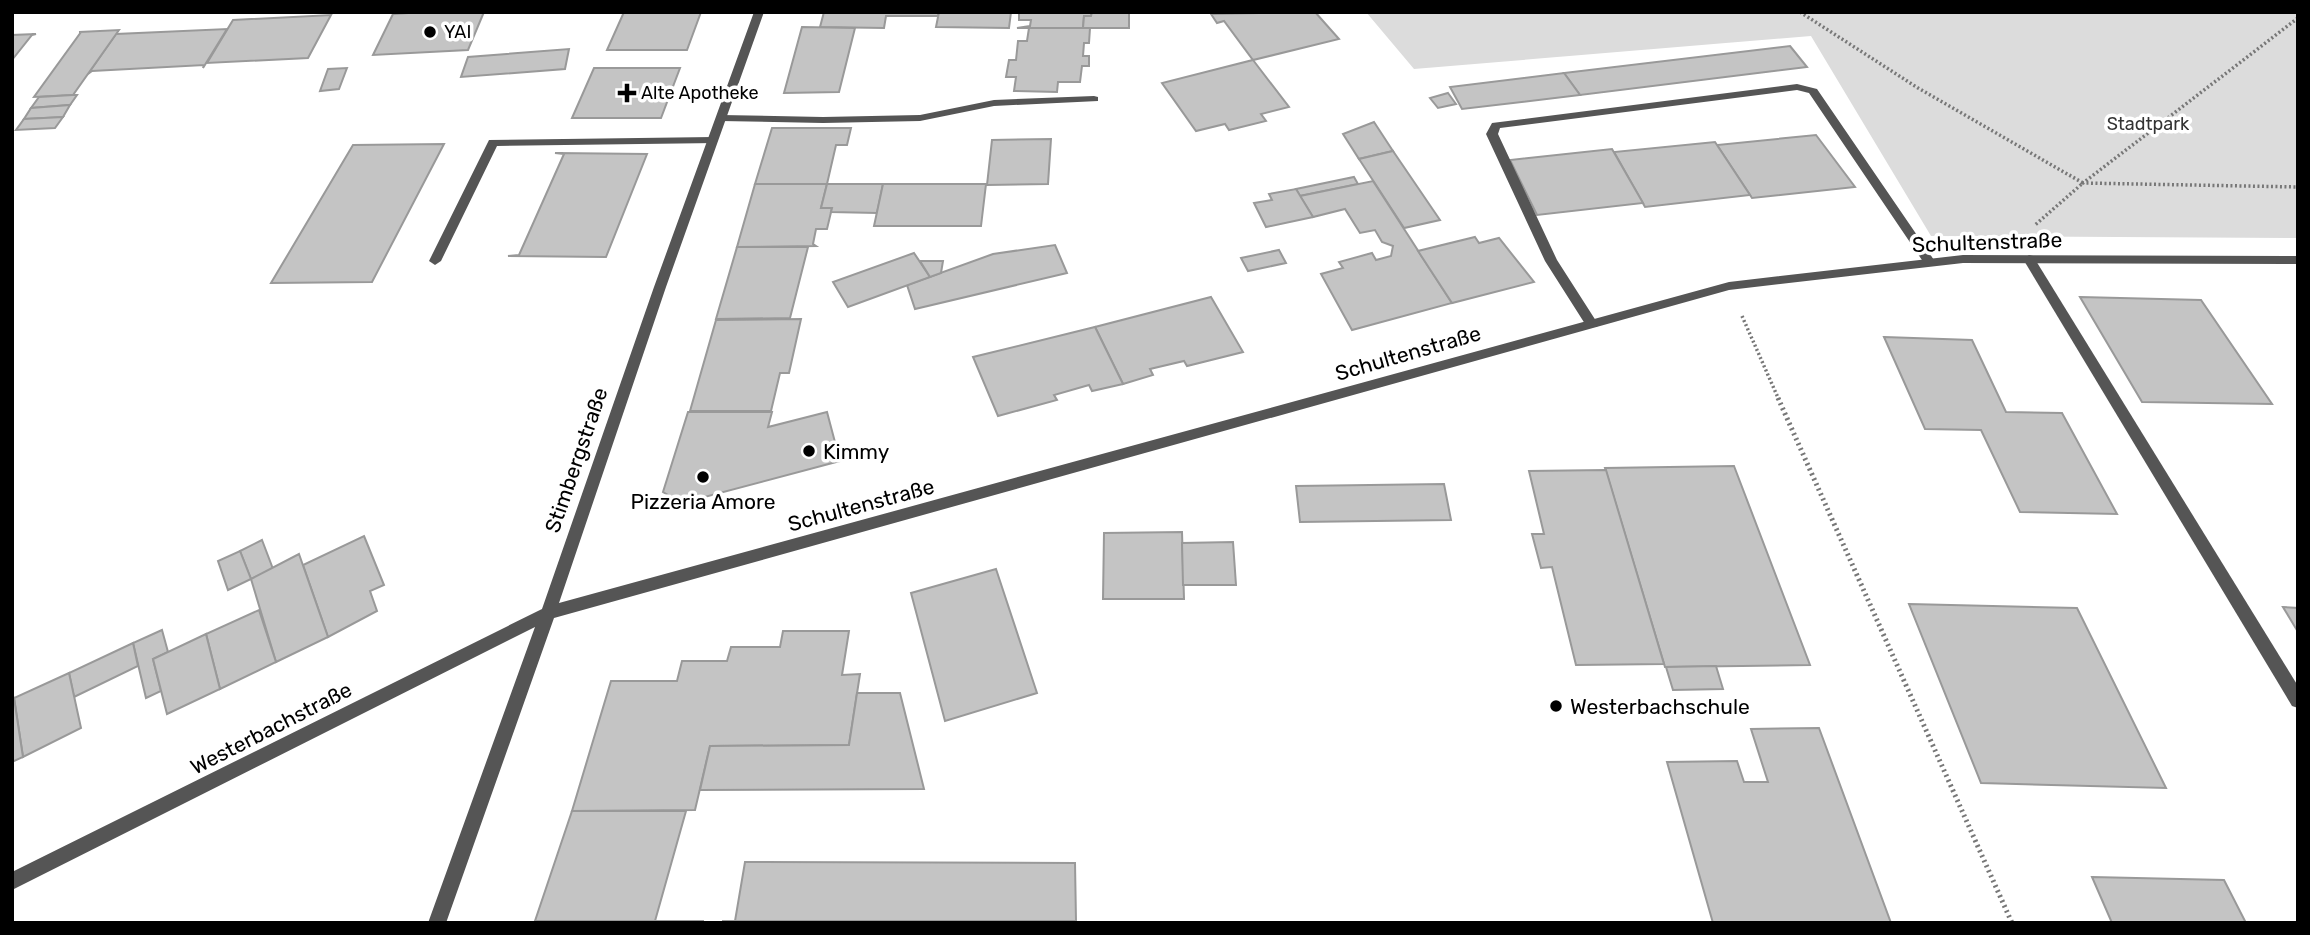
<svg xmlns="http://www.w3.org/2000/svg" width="2310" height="935" font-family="Rubik,sans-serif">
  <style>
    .green { fill: #dcdcdc }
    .building { fill: #c4c4c4; stroke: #999; stroke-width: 2 }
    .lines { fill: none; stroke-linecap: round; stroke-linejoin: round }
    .path-far1 { stroke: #777; stroke-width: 3.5; stroke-dasharray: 2 2.5; stroke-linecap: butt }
    .path { stroke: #777; stroke-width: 5; stroke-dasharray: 2 3.5; stroke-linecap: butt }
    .service { fill: #555; fill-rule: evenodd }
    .minor { fill: #555; fill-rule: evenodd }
    .poi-dot { fill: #000; stroke: #fff; stroke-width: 2.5 }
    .labels { text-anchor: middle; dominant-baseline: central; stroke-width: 7; stroke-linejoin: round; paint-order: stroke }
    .far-poi-label { font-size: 18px; fill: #000; stroke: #fff; text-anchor: start }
    .far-park-label { font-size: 18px; fill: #333; stroke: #fff }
    .street-label { font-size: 21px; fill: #000; stroke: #fff }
    .poi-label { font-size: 21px; fill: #000; stroke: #fff; text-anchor: start }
  </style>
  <rect width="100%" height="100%" fill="#fff"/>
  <polygon class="green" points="1366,12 2298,12 2298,238 1931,236 1811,36 1414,69"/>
  <g class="building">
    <polygon points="424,12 484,12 468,50 373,55 393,14"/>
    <polygon points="624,12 701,12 687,50 607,50"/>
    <polygon points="824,12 939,12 938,16 886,16 884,28 820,27"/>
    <polygon points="939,12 1011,12 1009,28 936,27"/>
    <polygon points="1019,12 1092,12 1091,16 1084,16 1083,28 1017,28 1030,26 1031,20 1019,20"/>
    <polygon points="1092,12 1129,12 1129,28 1083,28 1084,16 1091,16"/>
    <polygon points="1315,12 1339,39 1253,60 1224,21 1217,23 1211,14"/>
    <polygon points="331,15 308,58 207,63 233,20"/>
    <polygon points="802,27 855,28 839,92 784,93"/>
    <polygon points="1029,28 1090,28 1089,43 1084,43 1083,56 1089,56 1089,66 1082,66 1080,82 1058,82 1057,92 1014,91 1016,77 1006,77 1009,60 1016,60 1018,41 1027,41"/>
    <polygon points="227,29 203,68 204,65 92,71 88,74 116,34"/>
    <polygon points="119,30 73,95 34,97 81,32 79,32"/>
    <polygon points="36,34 32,35 12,60 12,35"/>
    <polygon points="1790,46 1807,67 1580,95 1564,73"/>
    <polygon points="569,49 565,69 461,77 468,57"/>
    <polygon points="1253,60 1289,107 1261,114 1266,121 1229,130 1225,124 1196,131 1162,83"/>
    <polygon points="347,68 339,89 320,91 328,69"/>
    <polygon points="594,68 680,68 661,118 572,118"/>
    <polygon points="1564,73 1580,95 1462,109 1450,87"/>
    <polygon points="1448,93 1456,104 1438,108 1430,98"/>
    <polygon points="73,95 77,95 70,105 31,108 39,97"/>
    <polygon points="70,105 63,117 24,119 31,108"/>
    <polygon points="63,117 55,128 16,130 24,119"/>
    <polygon points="1374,122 1393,151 1359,159 1343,134"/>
    <polygon points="772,128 851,128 847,145 836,145 827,184 755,184"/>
    <polygon points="1816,135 1855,187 1752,198 1717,145"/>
    <polygon points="1051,139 1048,184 987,185 992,140"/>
    <polygon points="1715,142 1750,195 1645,207 1614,152"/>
    <polygon points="444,144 372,282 271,283 353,145"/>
    <polygon points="1612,149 1643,203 1537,215 1510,160"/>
    <polygon points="1393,151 1440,220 1404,228 1359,159"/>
    <polygon points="555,153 647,154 606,257 508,256 519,255 564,154"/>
    <polygon points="1354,177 1358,184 1300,196 1296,189"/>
    <polygon points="1373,181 1452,303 1352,330 1321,274 1343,268 1339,262 1372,253 1376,260 1391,256 1393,246 1382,242 1375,230 1360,233 1345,209 1313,217 1300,196"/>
    <polygon points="755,184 827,184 821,208 832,208 827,229 816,229 813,244 816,246 737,247"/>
    <polygon points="827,184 883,184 877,213 831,212 832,208 821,208"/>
    <polygon points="883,184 986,184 981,226 874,226"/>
    <polygon points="1296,189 1313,217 1266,227 1254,203 1272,200 1269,194"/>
    <polygon points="1475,237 1479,243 1499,238 1534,282 1452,303 1418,251"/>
    <polygon points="1055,245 1067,273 915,309 907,285 993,254"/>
    <polygon points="737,247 808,247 790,318 716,319"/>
    <polygon points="1279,250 1286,263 1248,271 1241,258"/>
    <polygon points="914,253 930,277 848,307 833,282"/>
    <polygon points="920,261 943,261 941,273 930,277"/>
    <polygon points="1211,297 1243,352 1187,366 1184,361 1150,369 1153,375 1123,384 1095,327"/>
    <polygon points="2080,297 2201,300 2272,404 2142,402"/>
    <polygon points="801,319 789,373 780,373 771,411 690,411 716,320"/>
    <polygon points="1095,327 1123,384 1092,391 1089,385 1054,395 1057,400 998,416 973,357"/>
    <polygon points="1884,337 1972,340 2006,412 2062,413 2117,514 2020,512 1981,430 1925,429"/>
    <polygon points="688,412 772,412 768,427 827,412 840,461 682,503 663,492"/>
    <polygon points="1734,466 1810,665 1665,667 1605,468"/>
    <polygon points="1606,470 1664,664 1576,665 1552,567 1541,568 1532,534 1544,534 1529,471"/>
    <polygon points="1444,484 1451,520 1300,522 1296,486"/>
    <polygon points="1182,532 1184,599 1103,599 1104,533"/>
    <polygon points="364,536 384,585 370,591 377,611 328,637 303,565"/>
    <polygon points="262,540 273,569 251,579 240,551"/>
    <polygon points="1233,542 1236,585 1183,585 1182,543"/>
    <polygon points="240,551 251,579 228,590 218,561"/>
    <polygon points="299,554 328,637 276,662 251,579"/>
    <polygon points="996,569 1037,693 945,721 911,593"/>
    <polygon points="1909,604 2077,608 2166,788 1981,783"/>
    <polygon points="2283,607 2298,608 2298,632"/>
    <polygon points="259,610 276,662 220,689 206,634"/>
    <polygon points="162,630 168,652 153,659 161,691 146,698 133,643"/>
    <polygon points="783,631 849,631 842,675 860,674 849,745 710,746 695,810 572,811 611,681 677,681 682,661 727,661 731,647 780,647"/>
    <polygon points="206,634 220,689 167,714 153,659"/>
    <polygon points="133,643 138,666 74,697 69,673"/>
    <polygon points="1716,666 1723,689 1673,690 1666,667"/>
    <polygon points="69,673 81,728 23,757 14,698"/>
    <polygon points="857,693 900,693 924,789 700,790 710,746 849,745"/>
    <polygon points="14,698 23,757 12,762 12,699"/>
    <polygon points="1819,728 1891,923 1713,923 1667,762 1737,761 1744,782 1768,782 1751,729"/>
    <polygon points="572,811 686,811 655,921 535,921"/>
    <polygon points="745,862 1075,863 1076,921 735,921"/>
    <polygon points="2092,877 2224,880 2246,923 2112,923"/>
    <polygon points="535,921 639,921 534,923"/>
    <polygon points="639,921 703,921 703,923"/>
    <polygon points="723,921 818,921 723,923"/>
  </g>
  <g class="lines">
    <g class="path-far1">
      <polyline points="1800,12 1918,88 2083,183 2035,225"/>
      <polyline points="2298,18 2083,183 2298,187"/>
      <polyline points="1742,316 1779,400"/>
    </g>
    <polyline class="path" points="1778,398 2012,923"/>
    <g class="service">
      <polygon points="1797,84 1817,89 1934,260 1936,263 1934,266 1926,266 1809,93 1797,90 1500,128 1498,134 1557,260 1598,324 1597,327 1587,327 1545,261 1486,134 1492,123"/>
      <polygon points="1094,96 1098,97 1098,101 994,106 920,121 823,123 721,121 716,118 721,115 823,117 920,115 994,100"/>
      <polygon points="713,137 717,139 717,143 497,146 441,261 435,265 429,261 489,140"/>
      <polygon points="2029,255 2033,256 2298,686 2298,708 2292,706 2023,259"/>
    </g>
    <polygon class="minor" points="754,12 764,12 666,287 559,603 1729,282 1963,255 2298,256 2298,264 1963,263 1729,290 554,618 446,923 428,923 535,627 12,890 12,872 542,609 654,287"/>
  </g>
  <g class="poi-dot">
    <circle cx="430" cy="32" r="7"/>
    <path d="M623.5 82.5h7v7h7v7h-7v7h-7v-7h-7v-7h7z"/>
    <circle cx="809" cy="451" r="7"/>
    <circle cx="703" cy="477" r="7"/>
    <circle cx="1556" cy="706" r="7"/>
  </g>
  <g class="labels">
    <g class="far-poi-label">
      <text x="444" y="32">YAI</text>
      <text x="641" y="93">Alte Apotheke</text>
    </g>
    <g class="far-park-label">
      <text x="2148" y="124">Stadtpark</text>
    </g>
    <g class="street-label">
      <text transform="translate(1987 242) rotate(-2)">Schultenstraße</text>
      <text transform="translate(1408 353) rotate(-16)">Schultenstraße</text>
      <text transform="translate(576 460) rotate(-71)">Stimbergstraße</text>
      <text transform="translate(861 505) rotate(-15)">Schultenstraße</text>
      <text transform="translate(271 728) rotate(-27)">Westerbachstraße</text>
    </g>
    <g class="poi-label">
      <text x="823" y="451">Kimmy</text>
      <text x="703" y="501" text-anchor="middle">Pizzeria Amore</text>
      <text x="1570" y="706">Westerbachschule</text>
    </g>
  </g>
  <rect width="2310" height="935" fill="none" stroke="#000000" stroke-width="28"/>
</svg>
